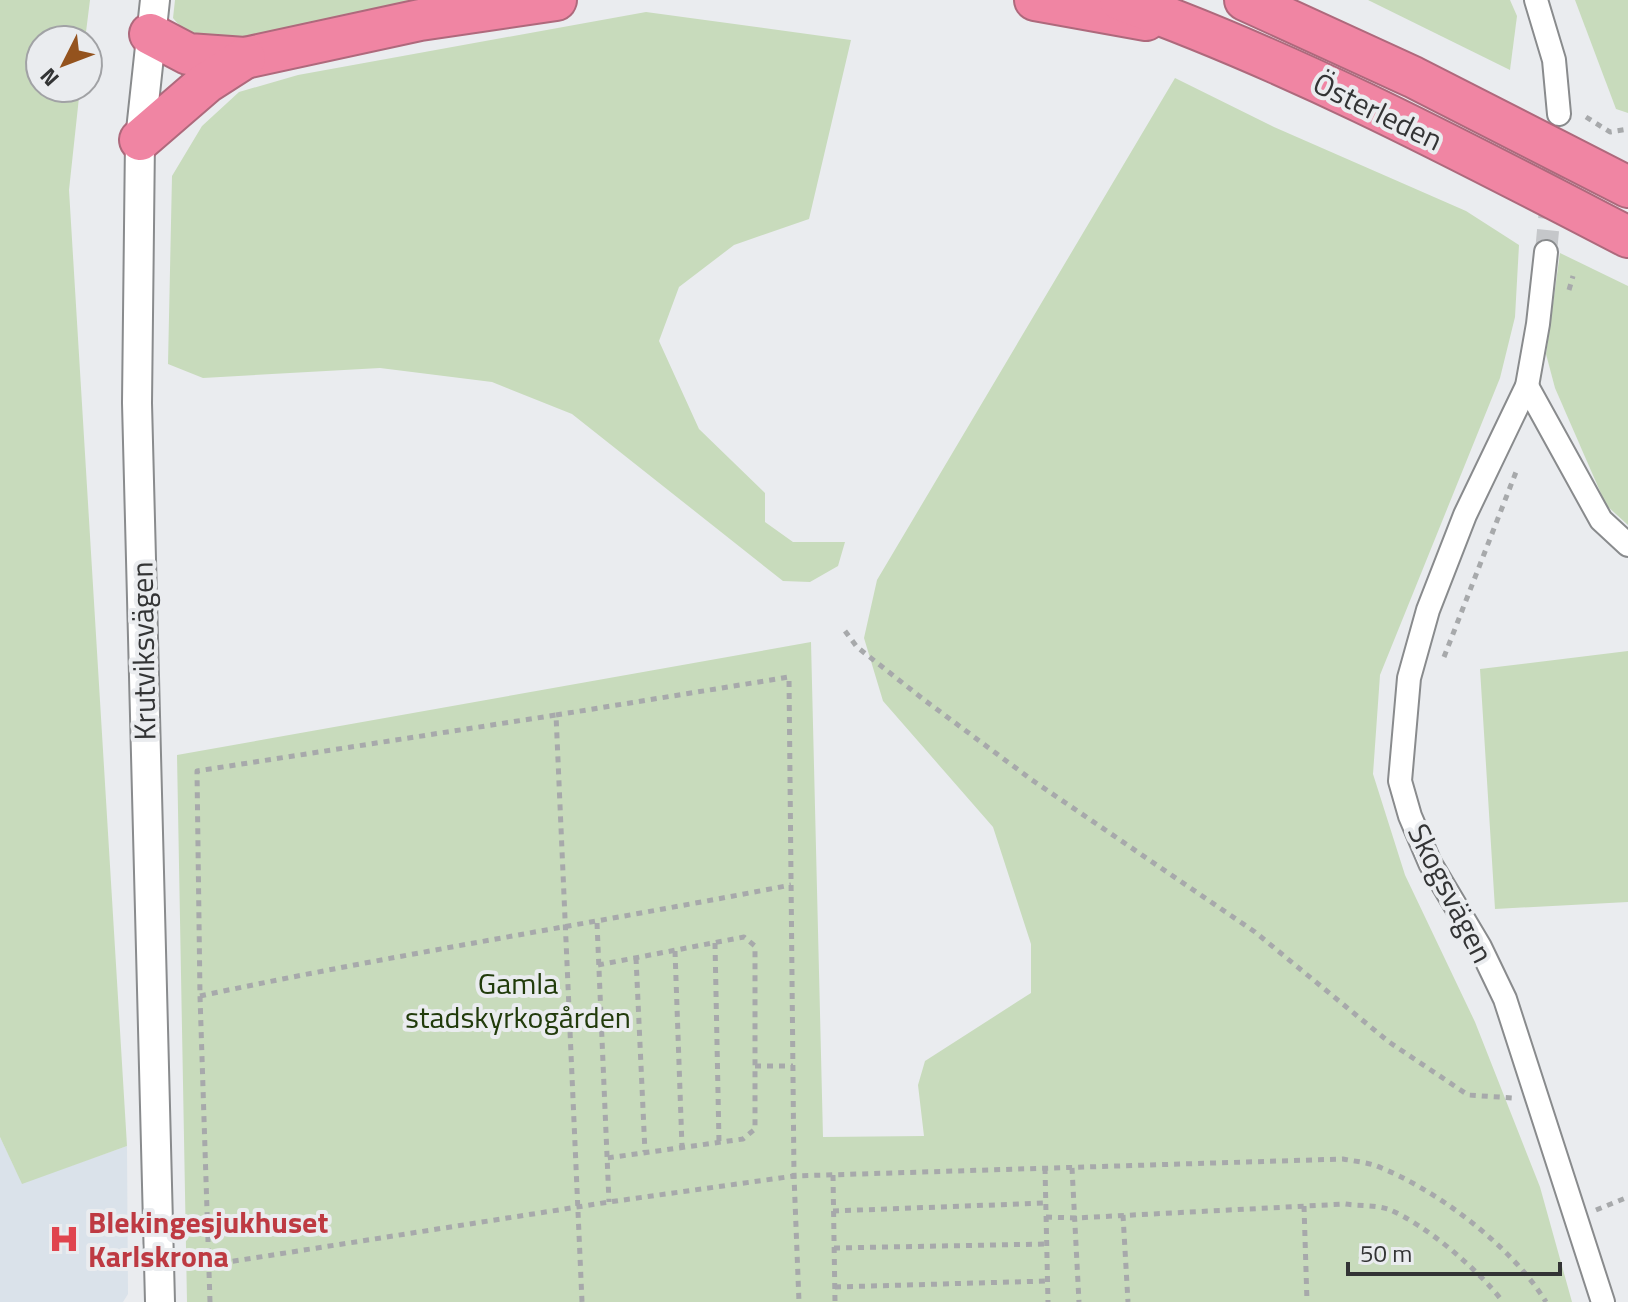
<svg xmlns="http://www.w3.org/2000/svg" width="1628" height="1302" font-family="'Titillium Web',sans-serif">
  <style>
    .built { fill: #dae2ea }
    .green { fill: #c8dbbc }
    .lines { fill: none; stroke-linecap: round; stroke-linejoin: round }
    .minor-tunnel { stroke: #c5c7ca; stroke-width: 22; stroke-dasharray: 22 11; stroke-linecap: butt }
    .minor-casing { stroke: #898b8d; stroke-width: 26 }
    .tertiary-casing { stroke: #898b8d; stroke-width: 32 }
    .motorway-casing { stroke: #ae697c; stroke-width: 44 }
    .path { stroke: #a7a9ab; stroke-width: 5; stroke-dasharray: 6 6; stroke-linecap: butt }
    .minor { stroke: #fff; stroke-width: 22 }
    .tertiary { stroke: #fff; stroke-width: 28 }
    .motorway { stroke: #f085a3; stroke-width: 40 }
    .labels { text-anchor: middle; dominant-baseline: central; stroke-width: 8; stroke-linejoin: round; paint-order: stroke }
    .street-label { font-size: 30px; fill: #333435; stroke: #eaecef }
    .park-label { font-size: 30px; fill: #213b0b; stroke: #eaecef }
    .health-label { font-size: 30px; font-weight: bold; fill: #be3a42; stroke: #eaecef; text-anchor: start }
  </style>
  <rect width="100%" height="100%" fill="#eaecef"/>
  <polygon class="built" points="0,1137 22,1183 127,1146 128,1294 123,1302 0,1302"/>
  <g class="green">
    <polygon points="0,0 90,0 85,40 40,40 40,88 80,88 69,190 127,1146 22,1184 0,1137"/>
    <path d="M175,0H419L231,40C205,38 190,39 173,18Z"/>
    <polygon points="1368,0 1510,0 1517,16 1510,70"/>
    <polygon points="1575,0 1628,0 1628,113 1616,109"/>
    <polygon points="646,12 851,40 809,219 734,245 679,287 659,341 699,429 765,493 765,522 793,542 845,542 838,566 810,582 783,581 572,414 492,382 380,368 203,378 168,364 172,176 202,126 239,92 298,75"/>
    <polygon points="1175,78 1274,127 1466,211 1519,245 1515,317 1500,378 1380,675 1373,774 1405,875 1475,1022 1540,1187 1572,1302 187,1302 177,755 811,642 823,1137 924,1136 918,1085 925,1061 1031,993 1031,944 993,827 883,701 864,638 877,580"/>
    <polygon points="1560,253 1628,286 1628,525 1606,505 1555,388 1546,354"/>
    <polygon points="1628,651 1628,902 1495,909 1480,669"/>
  </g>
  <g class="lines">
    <polyline class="minor-tunnel" points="1546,252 1559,114"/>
    <g class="minor-casing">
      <g id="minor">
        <polyline points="1536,0 1554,60 1559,114"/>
        <polyline points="1546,252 1538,324 1527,386 1465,515 1428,610 1409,678 1400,781 1410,816 1430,863 1480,947 1505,999 1603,1302"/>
        <polyline points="1527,386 1601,520 1628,545"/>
      </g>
    </g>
    <g class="tertiary-casing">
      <polyline id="tertiary" points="155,0 140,140 137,403 160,1302"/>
    </g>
    <g class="motorway-casing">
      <g id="motorway">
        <polyline points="1035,0 1146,20"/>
        <path d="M1120,0C1296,63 1462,151 1628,237"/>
        <polyline points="1245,0 1413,77 1628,187"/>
        <polyline points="150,34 188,54 245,58 420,20 556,0"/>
        <polyline points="140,140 206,83 245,58"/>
      </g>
    </g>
    <g class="path">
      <polyline points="1586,117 1610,132 1628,129"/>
      <polyline points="1569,290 1573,276"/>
      <polyline points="845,631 857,647 923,699 1032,780 1255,932 1389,1042 1468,1095 1513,1098"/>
      <polyline points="1444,657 1516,472"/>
      <polyline points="556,715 789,677 794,1176 799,1302"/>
      <polyline points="597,923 609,1202"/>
      <polyline points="715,943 719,1142"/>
      <polyline points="675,951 682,1147"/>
      <polyline points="636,958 645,1152"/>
      <polyline points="598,965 744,937 755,946 755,1129 743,1139 607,1158"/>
      <path d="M200,996C397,954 595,923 791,885"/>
      <polyline points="755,1066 793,1066"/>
      <polyline points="1045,1168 1048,1302"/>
      <polyline points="1072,1168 1079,1302"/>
      <polyline points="833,1175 835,1302"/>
      <polyline points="1304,1206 1307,1302"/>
      <polyline points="1596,1210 1628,1197"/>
      <polyline points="833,1211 1046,1203"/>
      <polyline points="1123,1215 1128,1302"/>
      <path d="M1046,1217L1075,1218L1345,1204C1358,1206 1375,1205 1388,1209C1425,1224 1479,1270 1503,1302"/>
      <polyline points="834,1248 1047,1244"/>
      <path d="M209,1265L609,1202L794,1176L1343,1159C1353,1161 1364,1162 1374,1165C1435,1188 1512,1246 1546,1302"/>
      <polyline points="835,1287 1048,1281"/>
      <polyline points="210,1302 200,996 197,771 556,715 582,1302"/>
    </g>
    <use href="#minor" class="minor"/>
    <use href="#tertiary" class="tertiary"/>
    <use href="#motorway" class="motorway"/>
  </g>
  <defs>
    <g id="hospital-bare" transform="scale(2.4)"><path d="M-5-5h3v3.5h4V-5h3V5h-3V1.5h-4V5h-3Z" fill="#e0444e" stroke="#eaecef" stroke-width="2.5" paint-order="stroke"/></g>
  </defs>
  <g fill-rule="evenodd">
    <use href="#hospital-bare" x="64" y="1239"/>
  </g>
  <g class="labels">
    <g class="street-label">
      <text transform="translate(1378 111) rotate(26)">Österleden</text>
      <text transform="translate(143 651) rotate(-91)">Krutviksvägen</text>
      <text transform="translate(1451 893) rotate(63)">Skogsvägen</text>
    </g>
    <g class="park-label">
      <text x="518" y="983">Gamla<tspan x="518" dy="34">stadskyrkogården</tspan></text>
    </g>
    <g class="health-label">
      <text x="88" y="1222">Blekingesjukhuset<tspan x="88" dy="34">Karlskrona</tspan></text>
    </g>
  </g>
  <g transform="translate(64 64) rotate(228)"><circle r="38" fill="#eaecef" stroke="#a1a2a5" stroke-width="2"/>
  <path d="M0-6L14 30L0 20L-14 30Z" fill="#94531e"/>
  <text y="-12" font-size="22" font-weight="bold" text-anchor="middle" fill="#333435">N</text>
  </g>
  <path d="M1348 1262v12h212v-12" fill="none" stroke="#333435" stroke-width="4"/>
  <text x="1360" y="1262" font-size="24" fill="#333435" stroke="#eaecef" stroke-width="6" paint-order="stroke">50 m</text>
</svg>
